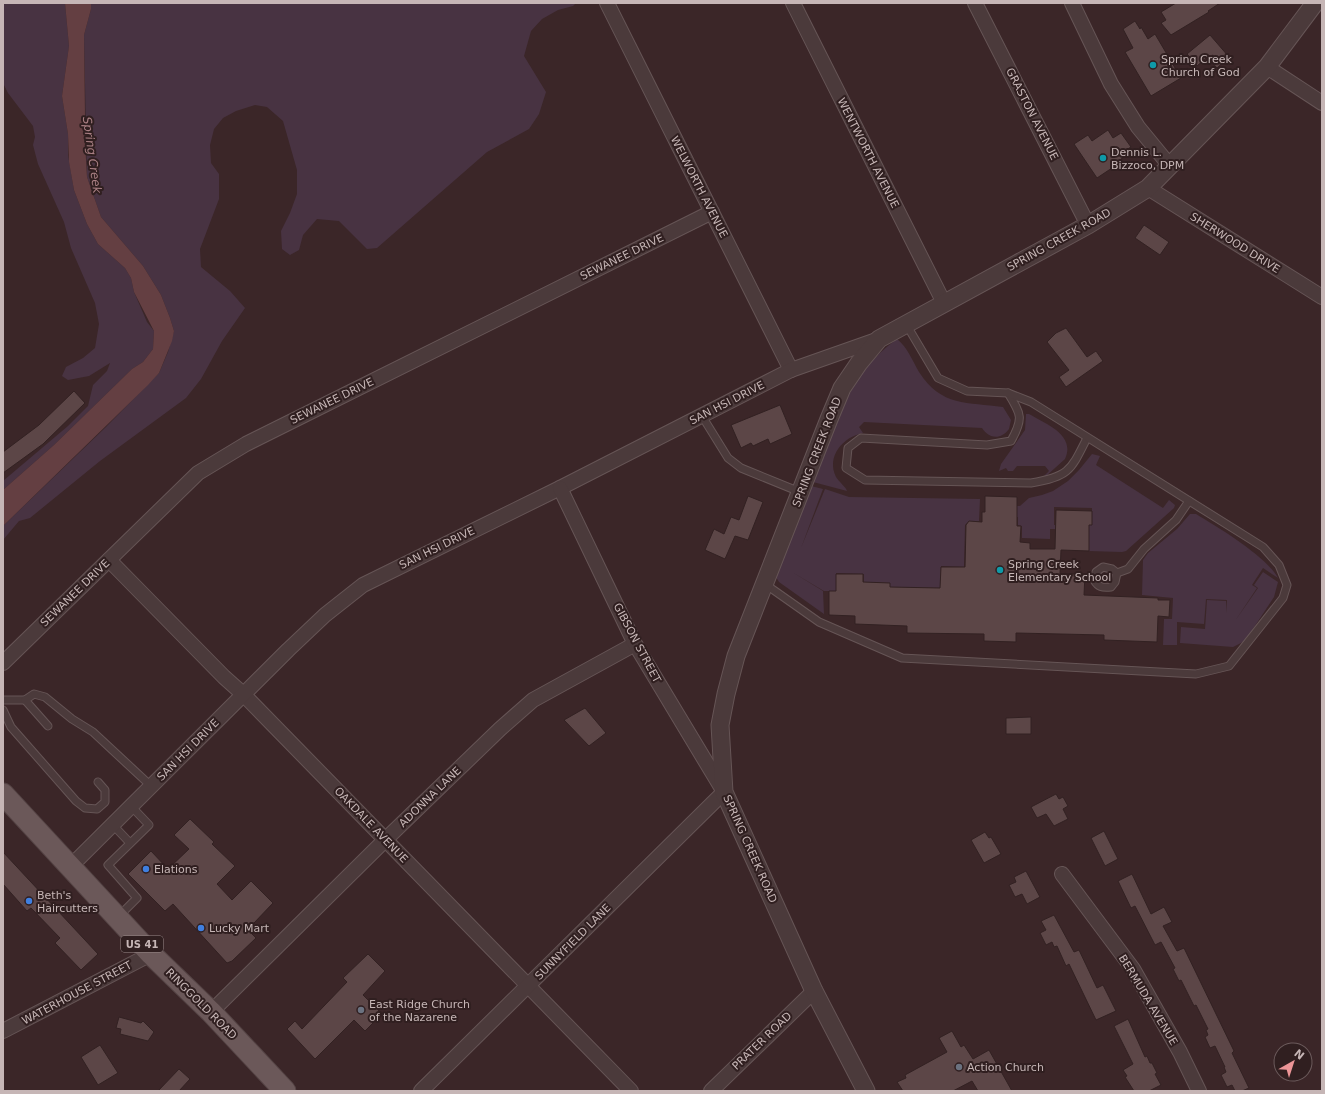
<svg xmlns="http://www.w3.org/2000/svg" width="1325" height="1094" font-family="'DejaVu Sans',sans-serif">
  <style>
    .green { fill: #483342 }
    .water { fill: #643f42 }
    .building { fill: #5c4647; stroke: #322122 }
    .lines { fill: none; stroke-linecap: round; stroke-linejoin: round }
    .service-casing { stroke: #665556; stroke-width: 9 }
    .minor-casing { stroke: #665556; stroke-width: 16 }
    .tertiary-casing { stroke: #665556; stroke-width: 19 }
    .primary-casing { stroke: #544344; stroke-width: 23 }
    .service { stroke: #4b3a3b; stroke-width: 7 }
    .minor { stroke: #4b3a3b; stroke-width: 14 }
    .tertiary { stroke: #4b3a3b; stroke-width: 17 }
    .primary { stroke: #6b5859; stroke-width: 21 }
    .culture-dot { fill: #0f9aa8; stroke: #301f20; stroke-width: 1.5 }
    .shop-dot { fill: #3f7fe0; stroke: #301f20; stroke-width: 1.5 }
    .worship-dot { fill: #6b7280; stroke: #301f20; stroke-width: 1.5 }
    .labels { text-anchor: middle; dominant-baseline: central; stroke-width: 4; stroke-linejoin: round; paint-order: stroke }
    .shield { fill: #301f20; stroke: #998989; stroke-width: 1 }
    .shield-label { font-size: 10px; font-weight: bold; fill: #c6b6b6 }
    .poi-label { font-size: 11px; fill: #c6b6b6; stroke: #301f20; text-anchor: start }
    .street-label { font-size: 11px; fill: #c6b6b6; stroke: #301f20 }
    .water-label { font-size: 12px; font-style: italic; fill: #aa8084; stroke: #301f20 }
  </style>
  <rect width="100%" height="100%" fill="#3b2628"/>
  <g class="green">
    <polygon points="3,3 65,3 69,46 62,96 68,134 68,155 74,190 87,224 98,244 125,268 131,278 134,292 147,322 154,331 153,349 143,362 132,369 54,445 3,490 3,481 68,426 88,406 93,385 107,371 110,363 89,376 68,380 62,376 66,367 83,358 95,348 99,324 95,303 71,248 64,222 38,164 33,145 35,137 33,126 8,93 3,83"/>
    <polygon points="91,3 576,3 573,6 558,10 542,19 531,31 524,56 546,92 539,114 529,129 487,152 377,248 367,249 339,221 317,219 303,235 299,250 290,255 282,249 281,231 290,213 297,194 297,170 283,121 267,107 255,105 236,111 223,118 214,129 210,145 211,163 219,174 219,199 200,249 201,267 230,291 245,308 222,341 201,379 186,398 100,461 30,518 19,521 3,540 3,526 106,427 159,373 168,352 174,331 170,318 161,295 143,266 101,217 87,177 84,35 91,9"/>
    <path d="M897,339C908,348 912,360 919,372C941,407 968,402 1003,407L1011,420L1009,429C1001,440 989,439 982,428L864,422L859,427L863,433C843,437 826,456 836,477C839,482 846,487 847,491L813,482C834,429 848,373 897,339Z"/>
    <path d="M1026,414H1029C1046,424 1076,435 1065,459L1045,477L1044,476L1049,471L1045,466H1017L1013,471H1008L1006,468L999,471L1001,464L1025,430Z"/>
    <polygon points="1092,454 1100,456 1096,465 1163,508 1169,500 1175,505 1174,508 1126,551 1122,552 1089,551 1076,525 1092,525 1092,508 1054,507 1054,525 1061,525 1066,529 1050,529 1050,539 1022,538 1022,526 1018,525 1018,517 1012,517 1012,506 1020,506 1029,498 1042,495 1053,491 1068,481 1079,470"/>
    <polygon points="811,486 823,489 801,548 825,489 849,497 980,499 979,521 969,521 965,525 964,567 941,566 940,588 890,587 890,583 864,582 864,574 836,573 836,591 824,591 792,572 823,591 824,614 779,582 776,577"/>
    <path d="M1190,514H1196C1219,528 1266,556 1278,578L1263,568L1252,585L1257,588L1235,621L1258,588L1254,585L1263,572L1278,582L1274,597L1245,641L1233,647L1180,643L1181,627L1205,629L1207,600L1226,601V613L1227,600L1206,599L1204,624L1177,622V645H1163L1164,619H1172L1173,598L1142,595L1143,560L1148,553L1177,529Z"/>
  </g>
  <polygon class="water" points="65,3 91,3 91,9 84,35 85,117 88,129 85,142 87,177 101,217 143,266 161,295 170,318 174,331 172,341 159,373 148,385 3,526 3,490 54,445 132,369 143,362 153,349 154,331 134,292 131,278 125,268 98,244 87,224 74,190 69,162 68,134 62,96 69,46"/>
  <g class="building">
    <polygon points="1176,3 1220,3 1208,11 1209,12 1171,35 1161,23 1166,20 1161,12"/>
    <polygon points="1135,21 1140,29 1141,27 1148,39 1155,34 1181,78 1151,96 1125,52 1133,48 1123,29"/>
    <polygon points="1210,35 1229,57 1217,68 1207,57 1197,66 1187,54"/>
    <polygon points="1108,130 1113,138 1121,133 1131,147 1126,150 1128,154 1117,162 1118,164 1097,178 1074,144 1088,135 1092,141"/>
    <polygon points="1144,225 1169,242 1160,255 1135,238"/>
    <polygon points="1066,328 1087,357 1096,351 1103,361 1066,387 1059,377 1069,370 1047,342 1056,333"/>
    <polygon points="74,391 85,403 43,444 3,473 3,452 39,425"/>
    <polygon points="780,405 792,434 770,444 768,439 753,446 751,443 741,448 731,425"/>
    <polygon points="748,496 763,502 748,540 735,536 725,559 705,550 714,529 724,534 731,517 739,520"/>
    <polygon points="985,496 1017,497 1017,526 1021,526 1020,542 1030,543 1030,549 1055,549 1056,510 1092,511 1092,525 1089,525 1089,551 1061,550 1060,574 1085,574 1084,595 1158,598 1158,600 1170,600 1169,617 1158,616 1157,642 1104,640 1104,635 1016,633 1016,642 984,641 984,634 907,633 907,626 855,624 855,616 829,615 829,591 836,591 836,574 863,574 863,582 890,583 890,587 940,588 941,567 965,567 966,525 969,521 982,522 982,512 985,512"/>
    <polygon points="585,708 606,733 589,746 564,720"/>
    <polygon points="1031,717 1031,734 1006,734 1006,718"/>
    <polygon points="1056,794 1059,799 1063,797 1068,806 1063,809 1068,819 1054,826 1046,814 1037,818 1031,807"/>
    <polygon points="190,819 214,842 212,844 235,866 217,884 232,900 251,881 273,903 254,923 258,928 252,934 256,938 232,961 227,963 173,904 165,911 128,874 151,851 168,869 189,849 174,835"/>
    <polygon points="1104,831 1118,859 1105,866 1091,838"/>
    <polygon points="985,832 989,838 991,837 1001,854 984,863 971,840"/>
    <polygon points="3,852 98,954 81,970 55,943 60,938 31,908 27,911 3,884"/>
    <polygon points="1026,871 1040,897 1027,904 1022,894 1015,897 1009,885 1016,882 1014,877"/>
    <polygon points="1132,874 1151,914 1164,907 1172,922 1163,926 1177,951 1184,948 1234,1051 1232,1053 1249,1088 1242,1091 1235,1091 1232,1085 1227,1087 1221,1075 1226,1072 1224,1067 1225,1067 1215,1046 1210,1048 1205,1037 1208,1035 1206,1030 1208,1029 1196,1005 1194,1006 1181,980 1179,981 1173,969 1175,968 1161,942 1155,945 1135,906 1131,908 1118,881"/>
    <polygon points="1054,915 1074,952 1079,950 1097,988 1103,985 1116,1011 1096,1020 1069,964 1066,966 1057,946 1054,947 1052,942 1046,945 1040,933 1046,930 1041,921"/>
    <polygon points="368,954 385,971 363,995 382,1014 365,1031 354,1020 315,1059 287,1029 295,1021 302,1029 347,982 343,978"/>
    <polygon points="119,1017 141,1023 143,1021 154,1032 148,1041 120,1034 121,1029 116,1028"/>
    <polygon points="1128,1019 1145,1057 1147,1056 1150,1063 1152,1063 1157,1073 1155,1074 1161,1085 1149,1091 1134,1091 1125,1077 1127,1076 1123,1070 1133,1064 1114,1026"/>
    <polygon points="952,1031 961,1047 964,1045 973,1059 989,1050 1012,1091 978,1091 972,1081 953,1091 903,1091 897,1082 906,1078 905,1075 947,1052 939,1038"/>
    <polygon points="100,1045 118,1073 98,1085 81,1057"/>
    <polygon points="179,1069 190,1079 179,1091 158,1091"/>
  </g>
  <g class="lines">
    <g class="service-casing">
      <g id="service">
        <path d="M1008,393C1021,414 1024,418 1011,441L987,445L861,438L848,448L846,468L865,480L1031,483C1069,477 1071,470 1087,438"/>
        <polyline points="702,416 728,458 741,468 800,492"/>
        <path d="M1117,573L1112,569L1103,567L1096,572L1094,580C1098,587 1102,588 1111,587L1115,582L1117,573L1128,569L1144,549L1176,520L1189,501"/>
        <polyline points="765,584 819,622 902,658 1196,674 1229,666 1283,598 1287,585 1279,565 1263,547 1031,402 1008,393 967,391 938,378 906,324"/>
        <polyline points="3,700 25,700 34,694 45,697 72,719 93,732 151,786"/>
        <polyline points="25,700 48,726"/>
        <polyline points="3,710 11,727 76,801 85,808 97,809 105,802 105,790 98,782"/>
        <polyline points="113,825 130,843"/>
        <polyline points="118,917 137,898 108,865 149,825 131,806"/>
      </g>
    </g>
    <g class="minor-casing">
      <g id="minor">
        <polyline points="607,3 791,370"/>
        <polyline points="793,3 944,303"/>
        <polyline points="975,3 1088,225"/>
        <polyline points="1072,3 1111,84 1138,127 1170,166"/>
        <polyline points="1267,67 1322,103"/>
        <polyline points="1148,188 1322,297"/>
        <polyline points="109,560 224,677 243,694 631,1091"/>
        <polyline points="3,663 198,473 246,444 712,212"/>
        <polyline points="70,867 288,650 325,615 363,585 560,488 791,370 879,339"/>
        <polyline points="1062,874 1133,969 1180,1052 1199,1091"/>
        <polyline points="211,1012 385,840 500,729 533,700 635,644"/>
        <polyline points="3,1031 151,954"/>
        <polyline points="421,1091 724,792 635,644 560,488"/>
        <polyline points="711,1091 814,991"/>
      </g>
    </g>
    <g class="tertiary-casing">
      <polyline id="tertiary" points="866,1091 814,991 724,792 720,725 726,694 736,656 829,419 842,388 859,363 879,339 1088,225 1148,188 1267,67 1315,3"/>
    </g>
    <g class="primary-casing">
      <polyline id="primary" points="3,794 151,954 211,1012 285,1091"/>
    </g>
    <use href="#service" class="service"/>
    <use href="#minor" class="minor"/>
    <use href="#tertiary" class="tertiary"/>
    <use href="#primary" class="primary"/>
  </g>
  <g class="culture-dot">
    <circle cx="1153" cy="65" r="4"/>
    <circle cx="1103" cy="158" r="4"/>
    <circle cx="1000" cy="570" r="4"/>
  </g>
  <g class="shop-dot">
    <circle cx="146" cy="869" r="4"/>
    <circle cx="29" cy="901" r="4"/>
    <circle cx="201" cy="928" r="4"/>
  </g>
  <g class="worship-dot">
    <circle cx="361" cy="1010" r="4"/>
    <circle cx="959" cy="1067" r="4"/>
  </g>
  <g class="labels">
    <rect class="shield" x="121" y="936" width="42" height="16" rx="3"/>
    <g class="shield-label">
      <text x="142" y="944">US 41</text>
    </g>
    <g class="poi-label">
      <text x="1161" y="59">Spring Creek<tspan x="1161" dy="13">Church of God</tspan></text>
      <text x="1111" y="152">Dennis L.<tspan x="1111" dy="13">Bizzoco, DPM</tspan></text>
      <text x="1008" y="564">Spring Creek<tspan x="1008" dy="13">Elementary School</tspan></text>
      <text x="154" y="869">Elations</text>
      <text x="37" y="895">Beth's<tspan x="37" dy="13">Haircutters</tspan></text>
      <text x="209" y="928">Lucky Mart</text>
      <text x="369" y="1004">East Ridge Church<tspan x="369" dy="13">of the Nazarene</tspan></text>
      <text x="967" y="1067">Action Church</text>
    </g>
    <g class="street-label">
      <text transform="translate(1032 114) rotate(63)">GRASTON AVENUE</text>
      <text transform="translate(868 153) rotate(63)">WENTWORTH AVENUE</text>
      <text transform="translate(699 187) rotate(63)">WELWORTH AVENUE</text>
      <text transform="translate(1059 240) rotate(-29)">SPRING CREEK ROAD</text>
      <text transform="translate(1235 243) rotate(32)">SHERWOOD DRIVE</text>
      <text transform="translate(622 257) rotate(-26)">SEWANEE DRIVE</text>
      <text transform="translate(332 401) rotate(-26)">SEWANEE DRIVE</text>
      <text transform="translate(727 403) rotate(-27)">SAN HSI DRIVE</text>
      <text transform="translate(817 452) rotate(-69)">SPRING CREEK ROAD</text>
      <text transform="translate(437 548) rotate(-26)">SAN HSI DRIVE</text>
      <text transform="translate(75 593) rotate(-44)">SEWANEE DRIVE</text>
      <text transform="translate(637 643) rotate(62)">GIBSON STREET</text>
      <text transform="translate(188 750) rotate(-45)">SAN HSI DRIVE</text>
      <text transform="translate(430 797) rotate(-44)">ADONNA LANE</text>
      <text transform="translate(371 825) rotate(46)">OAKDALE AVENUE</text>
      <text transform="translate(750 849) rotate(66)">SPRING CREEK ROAD</text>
      <text transform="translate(573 942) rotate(-45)">SUNNYFIELD LANE</text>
      <text transform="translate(77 993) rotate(-28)">WATERHOUSE STREET</text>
      <text transform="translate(1148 1000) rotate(59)">BERMUDA AVENUE</text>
      <text transform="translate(201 1004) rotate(45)">RINGGOLD ROAD</text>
      <text transform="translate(762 1041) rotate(-44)">PRATER ROAD</text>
    </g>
    <g class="water-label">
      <text transform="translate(92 155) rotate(82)">Spring Creek</text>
    </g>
  </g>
  <rect width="1325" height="1094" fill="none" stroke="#c6b6b6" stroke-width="8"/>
  <g transform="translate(1293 1062) rotate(39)"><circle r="19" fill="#301f20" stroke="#6c5b5c"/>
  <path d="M0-3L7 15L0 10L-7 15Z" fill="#ec9597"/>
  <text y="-6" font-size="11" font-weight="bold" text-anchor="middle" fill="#c6b6b6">N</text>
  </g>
</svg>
